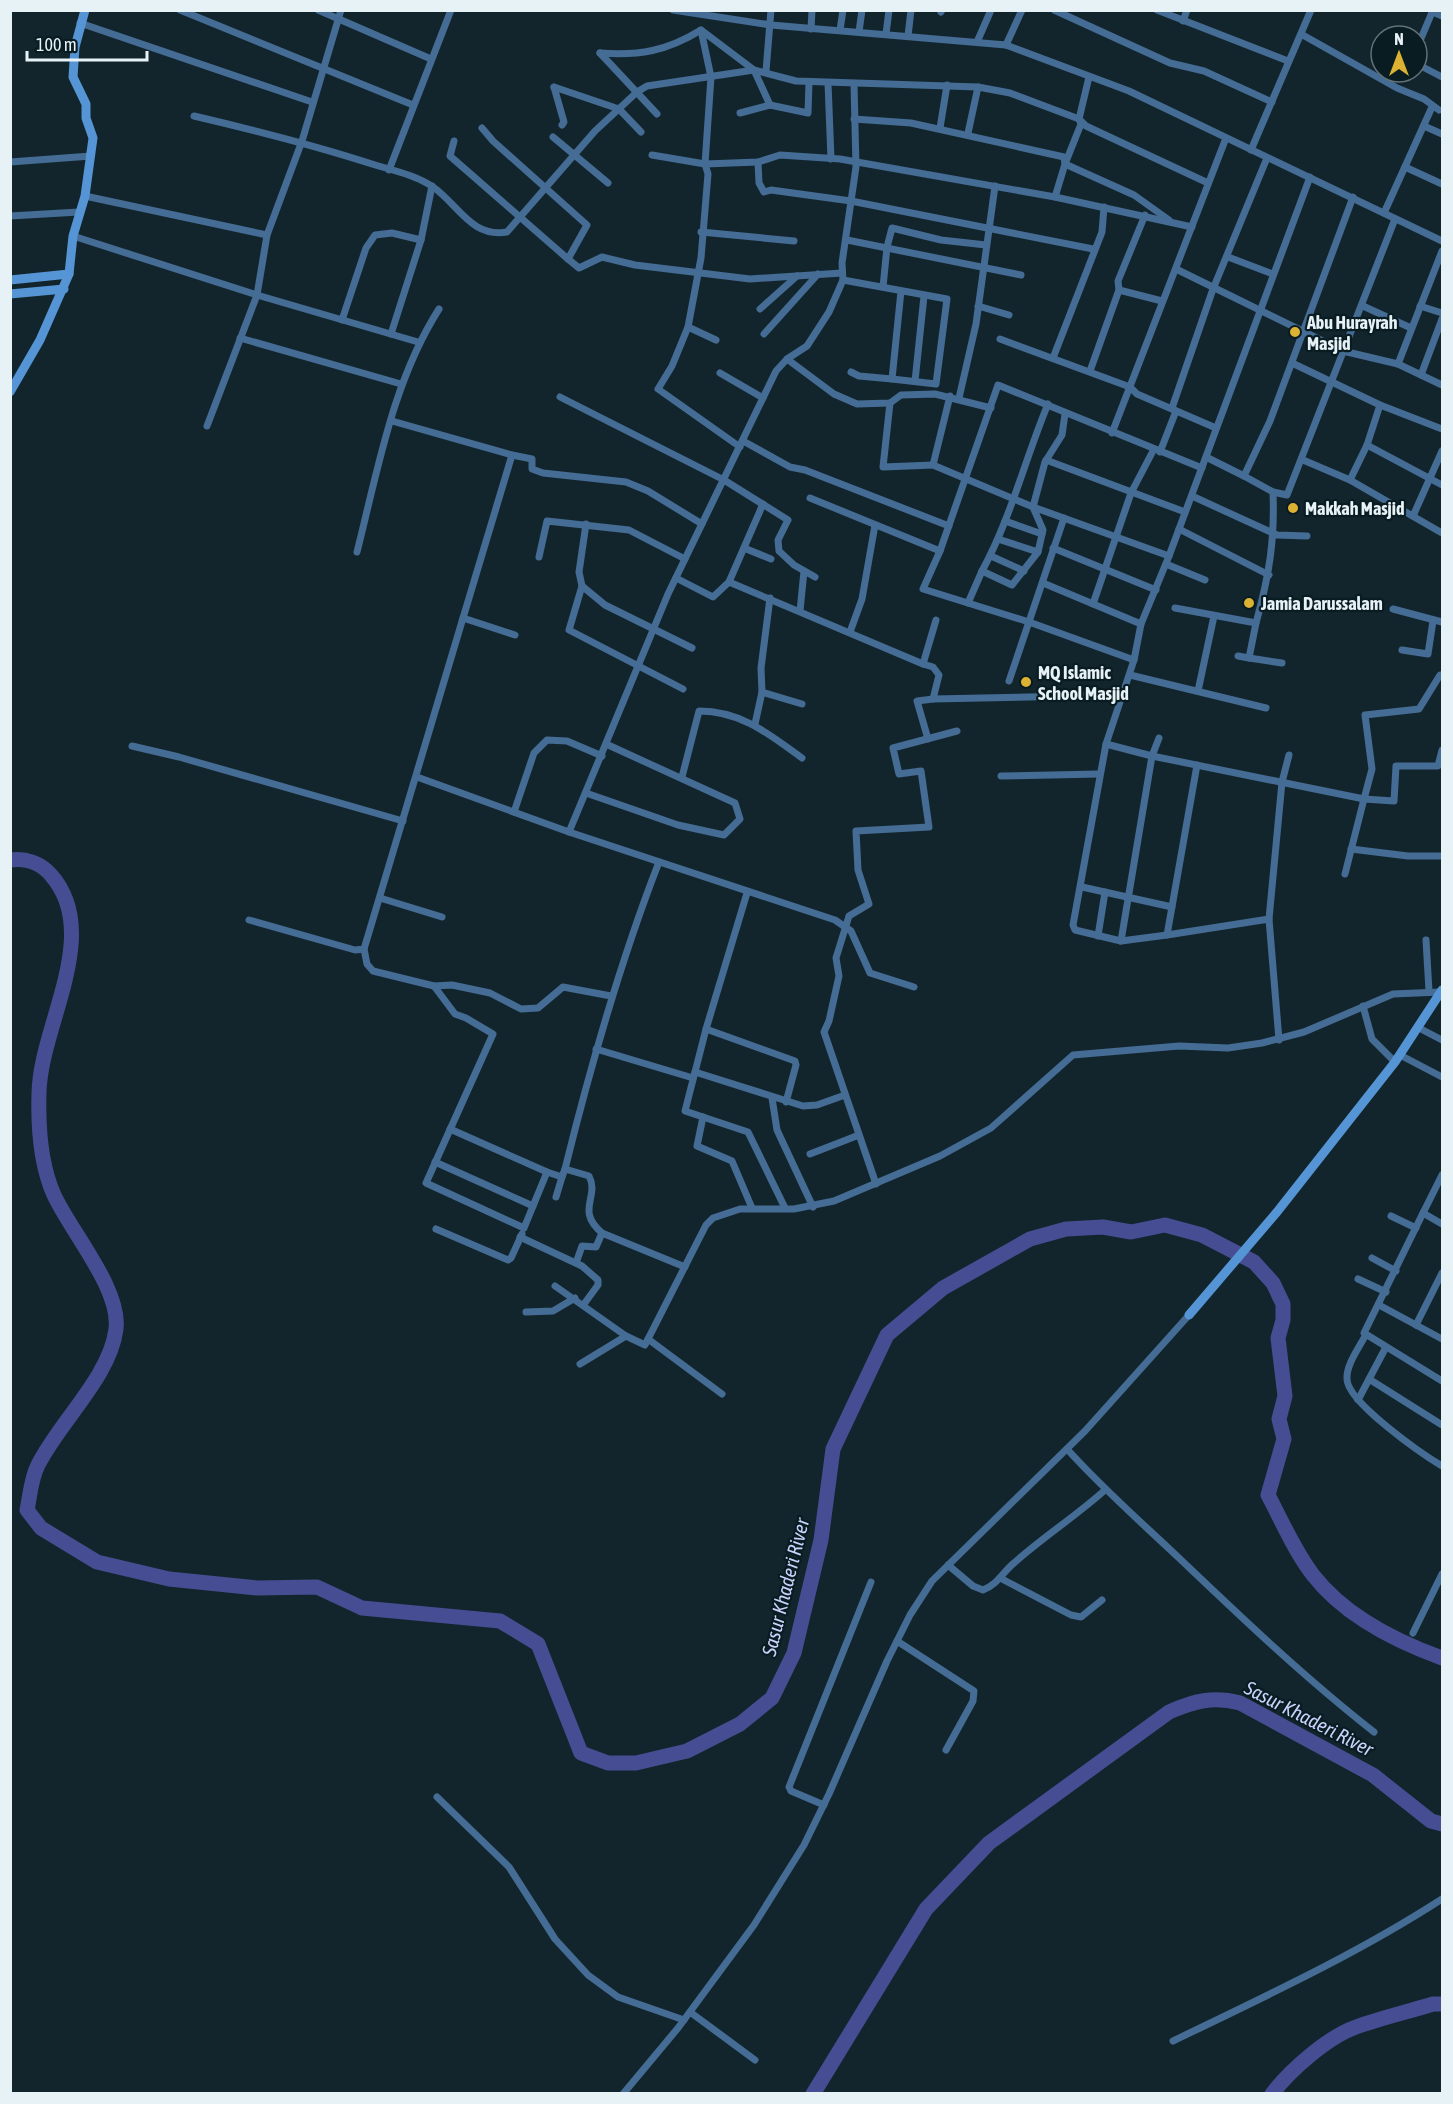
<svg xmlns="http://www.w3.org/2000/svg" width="1453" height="2104" font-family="'Asap Condensed',sans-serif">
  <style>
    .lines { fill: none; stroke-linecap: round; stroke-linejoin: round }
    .river { stroke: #474d92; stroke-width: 15 }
    .street { stroke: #456c94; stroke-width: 7 }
    .secondary { stroke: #5695d5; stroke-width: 9 }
    .poi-dot { fill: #dcb233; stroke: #091c22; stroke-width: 2 }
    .labels { text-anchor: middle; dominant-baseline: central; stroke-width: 4.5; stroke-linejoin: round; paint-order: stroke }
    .poi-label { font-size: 18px; font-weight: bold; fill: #e7f2f7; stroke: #091c22; text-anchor: start }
    .water-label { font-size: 20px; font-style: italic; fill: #cad1fa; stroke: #091c22 }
  </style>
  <rect width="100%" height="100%" fill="#12252c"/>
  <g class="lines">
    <g class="river">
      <path d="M10,860C26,858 41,863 51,875C103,934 40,1026 39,1093C38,1126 40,1164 54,1195C71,1232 121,1289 116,1329C110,1377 60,1421 38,1465C31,1478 30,1496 27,1510L41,1528L97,1562L169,1579L257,1588L317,1587L362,1608L500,1621L538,1644L581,1753L608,1763H636L687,1751L740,1724L772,1698L794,1653L821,1540L833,1449L887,1335L943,1288L1030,1239L1066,1229L1103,1227L1131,1232L1165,1225L1202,1235L1254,1262L1273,1283L1283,1304V1320L1278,1338L1285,1396L1279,1419L1284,1439L1268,1495C1282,1521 1295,1552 1313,1575C1344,1615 1395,1641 1442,1658"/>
      <path d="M813,2094L926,1909L989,1843L1169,1712C1194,1701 1213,1696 1240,1703L1373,1775L1431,1821L1442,1824"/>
      <path d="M1272,2094C1290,2070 1328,2037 1356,2027C1381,2018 1407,2012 1433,2004H1442"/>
    </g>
    <g class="street">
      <polyline points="180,10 413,105"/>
      <polyline points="318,10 431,59"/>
      <polyline points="673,10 771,25 1006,45 1129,91 1442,241"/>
      <polyline points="1054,10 1170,63 1204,71 1272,102"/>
      <polyline points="1157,10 1288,61"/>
      <polyline points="941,12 942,10"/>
      <polyline points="1433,12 1442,16"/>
      <polyline points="1183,21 1187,10"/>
      <polyline points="80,23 312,102"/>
      <polyline points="811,29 812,10"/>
      <polyline points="701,30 711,77 705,164 708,174 701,258 688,327 716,340"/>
      <polyline points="840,30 843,10"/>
      <polyline points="859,32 862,10"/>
      <polyline points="886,34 889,10"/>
      <polyline points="1301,34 1397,88 1424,99 1439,110"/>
      <polyline points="908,36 911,10"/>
      <polyline points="977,42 991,10"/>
      <polyline points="1006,45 1022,10"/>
      <polyline points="1417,48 1433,10"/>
      <path d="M600,53C639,56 667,51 701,30L754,70L770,105"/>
      <polyline points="600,53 657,114"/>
      <polyline points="1417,64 1442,77"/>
      <polyline points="766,71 771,10"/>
      <polyline points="828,83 831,159"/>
      <polyline points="554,87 619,109 641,132"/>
      <polyline points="554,87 564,122 562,125"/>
      <polyline points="740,113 770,105 808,113 809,82"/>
      <path d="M194,116C254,130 313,145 372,164C391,170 416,175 433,187C458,204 471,238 507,232L595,131L637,92L647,86L754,70L796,81L978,87L1010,93L1079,119L1086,126L1208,183"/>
      <polyline points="854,119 911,123 1064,157 1065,164 1134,195 1169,220"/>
      <polyline points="1424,126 1442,134"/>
      <polyline points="940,128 947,85"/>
      <polyline points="968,133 978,87"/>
      <polyline points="553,137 608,183"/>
      <polyline points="454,141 450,156 568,259 587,225 493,141 482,128"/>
      <polyline points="1251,150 1311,10"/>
      <polyline points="652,155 705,164 758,162 780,155 840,159 1055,197 1192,227"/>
      <polyline points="10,162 91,156"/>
      <polyline points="758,162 759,183 764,192 771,190 851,201 1093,249"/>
      <polyline points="1405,167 1442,184"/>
      <polyline points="389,170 451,10"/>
      <polyline points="85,196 267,235"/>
      <polyline points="1055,197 1065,164 1081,124 1079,119 1089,77"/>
      <polyline points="1353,197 1270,421 1244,476 1273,492 1287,495 1395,219"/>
      <polyline points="1384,213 1432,107"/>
      <polyline points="10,216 79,212"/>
      <polyline points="701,232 794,241"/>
      <polyline points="73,236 257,295 418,342"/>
      <polyline points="847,240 1021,275"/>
      <polyline points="1442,251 1398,364 1442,385"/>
      <polyline points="1228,257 1273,274"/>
      <polyline points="568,259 579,268 602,257 635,265 750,279 842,273"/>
      <polyline points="1176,269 1343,351 1398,364"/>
      <polyline points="843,280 947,299 936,384 892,379 901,291"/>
      <polyline points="883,287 887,247 892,228 941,240 986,245"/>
      <polyline points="1119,290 1162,301"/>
      <polyline points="978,306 1009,315"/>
      <polyline points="1363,306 1411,328"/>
      <polyline points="1420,306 1442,313"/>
      <polyline points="760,309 797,276"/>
      <polyline points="342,320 366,248 375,235 392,233 421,240"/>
      <polyline points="688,327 672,366 658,389 740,447"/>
      <polyline points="391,334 421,240 432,186"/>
      <polyline points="764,334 818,274"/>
      <polyline points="240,338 401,384"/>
      <polyline points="1000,339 1130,387 1137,394 1216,428"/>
      <polyline points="1053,358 1102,232 1104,207"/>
      <polyline points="787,359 834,394 857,404 890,403 901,395 935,394 991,408"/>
      <polyline points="1292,363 1380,405 1367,445 1350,480 1442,533"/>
      <polyline points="1090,371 1119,290 1118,281 1145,215"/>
      <polyline points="851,372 859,376 892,379"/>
      <polyline points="720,373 763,398"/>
      <polyline points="1421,375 1442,319"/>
      <polyline points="915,381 924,296"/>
      <polyline points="950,396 933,465 1033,507 1169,556"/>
      <polyline points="560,397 724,480 788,520 778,540 779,551 794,565 815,577"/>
      <polyline points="959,398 976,324 995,186"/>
      <polyline points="890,403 883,467 933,465"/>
      <path d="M1048,404C1025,459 1011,518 982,571L1012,585L1038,552L1043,530L1033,507L1045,462L1062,435L1065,414"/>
      <polyline points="1380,405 1442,429"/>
      <polyline points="1172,408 1213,289 1267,158"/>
      <polyline points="392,421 512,455 463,618"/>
      <polyline points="207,426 257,295 267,235 302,141 341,10"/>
      <polyline points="1112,433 1226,138"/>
      <polyline points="743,441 790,467 805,470 949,526"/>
      <polyline points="1367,445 1442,485"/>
      <polyline points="1160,452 1176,411"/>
      <polyline points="512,455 532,459 532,469 543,473 626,482 648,491 702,524"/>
      <polyline points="1206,457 1244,476"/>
      <polyline points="1046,460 1185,512"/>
      <polyline points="1303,460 1350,480"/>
      <polyline points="1192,496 1277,535 1307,536"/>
      <polyline points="810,498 940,551"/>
      <polyline points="1413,516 1442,451"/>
      <polyline points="1005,521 1042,534"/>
      <polyline points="586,524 579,572 582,586 569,630 683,689"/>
      <polyline points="1179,529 1269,575"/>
      <polyline points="998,539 1038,552"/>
      <polyline points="744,548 771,559"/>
      <polyline points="1053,548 1156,590"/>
      <path d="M357,552C378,469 393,381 439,309"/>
      <polyline points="991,556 1024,571"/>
      <polyline points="539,557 547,521 629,530 685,559"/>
      <polyline points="1166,564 1205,580"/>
      <polyline points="676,578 713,597 729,582 923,664"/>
      <polyline points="729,582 763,504"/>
      <polyline points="1043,583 1141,624"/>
      <polyline points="582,586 605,605 692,648"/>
      <polyline points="968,603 982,571"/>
      <polyline points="1093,604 1131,493 1154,449"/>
      <path d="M1175,608L1256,623C1269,576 1275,540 1273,492"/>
      <polyline points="1393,609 1442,622"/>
      <polyline points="800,611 804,571"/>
      <polyline points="936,620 923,664 933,667 939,675 933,699 1123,695"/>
      <polyline points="850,632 862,599 875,525"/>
      <polyline points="1402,650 1428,654 1433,621"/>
      <polyline points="1238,656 1249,658 1256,623"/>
      <polyline points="1249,658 1282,663"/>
      <polyline points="1134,660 1029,622 923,589 940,551 998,385 1202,468"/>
      <polyline points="1130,675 1266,708"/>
      <polyline points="1009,681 1064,518"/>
      <polyline points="1198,691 1214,616"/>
      <polyline points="762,692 802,704"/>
      <polyline points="755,724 762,692 761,668 770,598"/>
      <polyline points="1159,738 1152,756 1121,941 1075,930 1073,925 1106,744 1134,660 1141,624 1169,556 1310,177"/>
      <polyline points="928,739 917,701 933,699"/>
      <polyline points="1106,744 1152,756 1364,799 1372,769 1365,715 1419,709 1440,675 1442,675"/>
      <polyline points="132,746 179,757 403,821"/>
      <polyline points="1197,765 1167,935 1269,919 1279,1040"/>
      <polyline points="1001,776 1099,774"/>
      <polyline points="417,777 569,832 835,920 851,931 870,973 914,987"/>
      <path d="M682,777L699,711C742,711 770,735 802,758"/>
      <polyline points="586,793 678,825 724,835 740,819 735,803 606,744"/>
      <polyline points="514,812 534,753 547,740 567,741 602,756"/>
      <polyline points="569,832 668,594 776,371 787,359 807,346 829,312 843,280 842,263 856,167 854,84"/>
      <polyline points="1351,849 1408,856 1442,856"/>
      <polyline points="1345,874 1364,799 1394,801 1396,766 1438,766 1442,750"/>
      <polyline points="1082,887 1172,907"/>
      <polyline points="747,893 706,1029 795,1061 796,1065 786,1102"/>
      <polyline points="380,898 442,917"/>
      <polyline points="1269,919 1282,782 1289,755"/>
      <polyline points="249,920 355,950 364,949 463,618 515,635"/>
      <polyline points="1098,936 1105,892"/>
      <polyline points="1426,940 1429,991"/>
      <polyline points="1121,941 1167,935"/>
      <polyline points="364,949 367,964 373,971 434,986 455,1014 466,1018 493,1034 426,1183 524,1228 547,1172"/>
      <polyline points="434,986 452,985 490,993 521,1009 538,1008 563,987 611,996"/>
      <polyline points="1363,1006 1372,1039 1395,1062"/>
      <polyline points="1419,1028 1442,1040"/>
      <polyline points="706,1029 685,1111 748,1132 785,1208"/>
      <polyline points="596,1049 693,1078"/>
      <polyline points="1400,1055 1442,1077"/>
      <polyline points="695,1072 803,1106 817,1105 845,1095"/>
      <polyline points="772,1098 777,1130 813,1207"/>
      <polyline points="703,1117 697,1146 732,1161 752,1208"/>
      <path d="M450,1129L547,1172L562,1177L565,1169L589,1176C600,1197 575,1210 602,1233L685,1267"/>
      <polyline points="810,1154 859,1135"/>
      <polyline points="435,1162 533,1206"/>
      <path d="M565,1169C591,1064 620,962 659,862"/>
      <polyline points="1442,1175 1423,1213 1442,1224"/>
      <polyline points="876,1184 824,1032 829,1021 839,976 836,958 849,916 869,904 858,870 856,831 929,827 921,771 899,774 893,748 957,731"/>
      <polyline points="556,1197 562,1177"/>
      <polyline points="1423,1213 1364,1333 1442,1381"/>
      <polyline points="1391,1216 1416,1228"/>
      <polyline points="436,1229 508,1260 511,1258 522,1234"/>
      <polyline points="520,1237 582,1266 598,1280 598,1285 584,1304"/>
      <polyline points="1372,1258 1396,1271"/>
      <polyline points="576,1263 582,1246 596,1247 602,1233"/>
      <polyline points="1358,1279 1386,1292"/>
      <polyline points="555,1286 626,1336"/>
      <polyline points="1379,1305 1442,1339"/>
      <polyline points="526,1312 553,1311 575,1298"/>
      <polyline points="1416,1325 1442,1273"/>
      <path d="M1365,1336C1359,1348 1346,1365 1347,1379C1347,1402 1422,1454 1442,1466"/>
      <polyline points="648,1339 722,1394"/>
      <polyline points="580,1364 626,1336 645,1345 706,1225 713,1218 740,1209 794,1209 834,1201 940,1156 991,1128 1073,1055 1179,1046 1228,1048 1262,1043 1304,1032 1393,994 1441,992"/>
      <polyline points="1369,1379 1442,1425"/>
      <polyline points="1358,1400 1386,1347"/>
      <path d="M1067,1449C1102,1488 1141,1522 1179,1558C1242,1618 1305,1678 1374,1732"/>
      <path d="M948,1565L973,1586L983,1590C997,1585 1003,1572 1014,1563C1043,1537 1076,1516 1105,1490"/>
      <polyline points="1000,1578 1071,1615 1081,1617 1102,1600"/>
      <polyline points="1413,1633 1442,1574"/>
      <polyline points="897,1641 974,1691 973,1701 946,1750"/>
      <polyline points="437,1797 509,1867 555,1939 588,1975 618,1997 684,2020"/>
      <polyline points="824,1805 791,1791 789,1787 871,1582"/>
      <polyline points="690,2012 755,2060"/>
      <path d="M1173,2041C1264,1997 1357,1954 1442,1899"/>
      <polyline points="623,2094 678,2028 754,1925 804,1845 829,1794 887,1661 910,1615 932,1581 1085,1431 1189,1315"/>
    </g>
    <g class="secondary">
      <polyline points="10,280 69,274"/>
      <polyline points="10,294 64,289"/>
      <polyline points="10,392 40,340 69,274 73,236 85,196 93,138 86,118 86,104 73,77 75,47 85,10"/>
      <polyline points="1189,1315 1277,1212 1395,1062 1442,990"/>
    </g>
  </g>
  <g class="poi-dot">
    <circle cx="1295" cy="332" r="6"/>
    <circle cx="1293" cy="508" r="6"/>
    <circle cx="1249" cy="603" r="6"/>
    <circle cx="1026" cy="682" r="6"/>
  </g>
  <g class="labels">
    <g class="poi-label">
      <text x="1307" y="322">Abu Hurayrah<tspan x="1307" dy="21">Masjid</tspan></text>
      <text x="1305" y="508">Makkah Masjid</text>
      <text x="1261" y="603">Jamia Darussalam</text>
      <text x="1038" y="672">MQ Islamic<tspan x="1038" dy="21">School Masjid</tspan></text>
    </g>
    <g class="water-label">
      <text transform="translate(785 1587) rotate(-76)">Sasur Khaderi River</text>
      <text transform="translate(1309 1718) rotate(27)">Sasur Khaderi River</text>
    </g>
  </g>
  <rect width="1453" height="2104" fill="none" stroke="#e7f2f7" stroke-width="24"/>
  <g transform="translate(1399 54)"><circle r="28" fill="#091c22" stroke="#627277" stroke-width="1.5"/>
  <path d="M0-4.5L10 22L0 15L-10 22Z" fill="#dcb233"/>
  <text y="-9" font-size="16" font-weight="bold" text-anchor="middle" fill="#e7f2f7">N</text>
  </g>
  <path d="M27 51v9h120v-9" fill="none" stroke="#e7f2f7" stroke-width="3"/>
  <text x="36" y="51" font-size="18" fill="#e7f2f7" stroke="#091c22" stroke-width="4.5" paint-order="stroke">100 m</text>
</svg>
